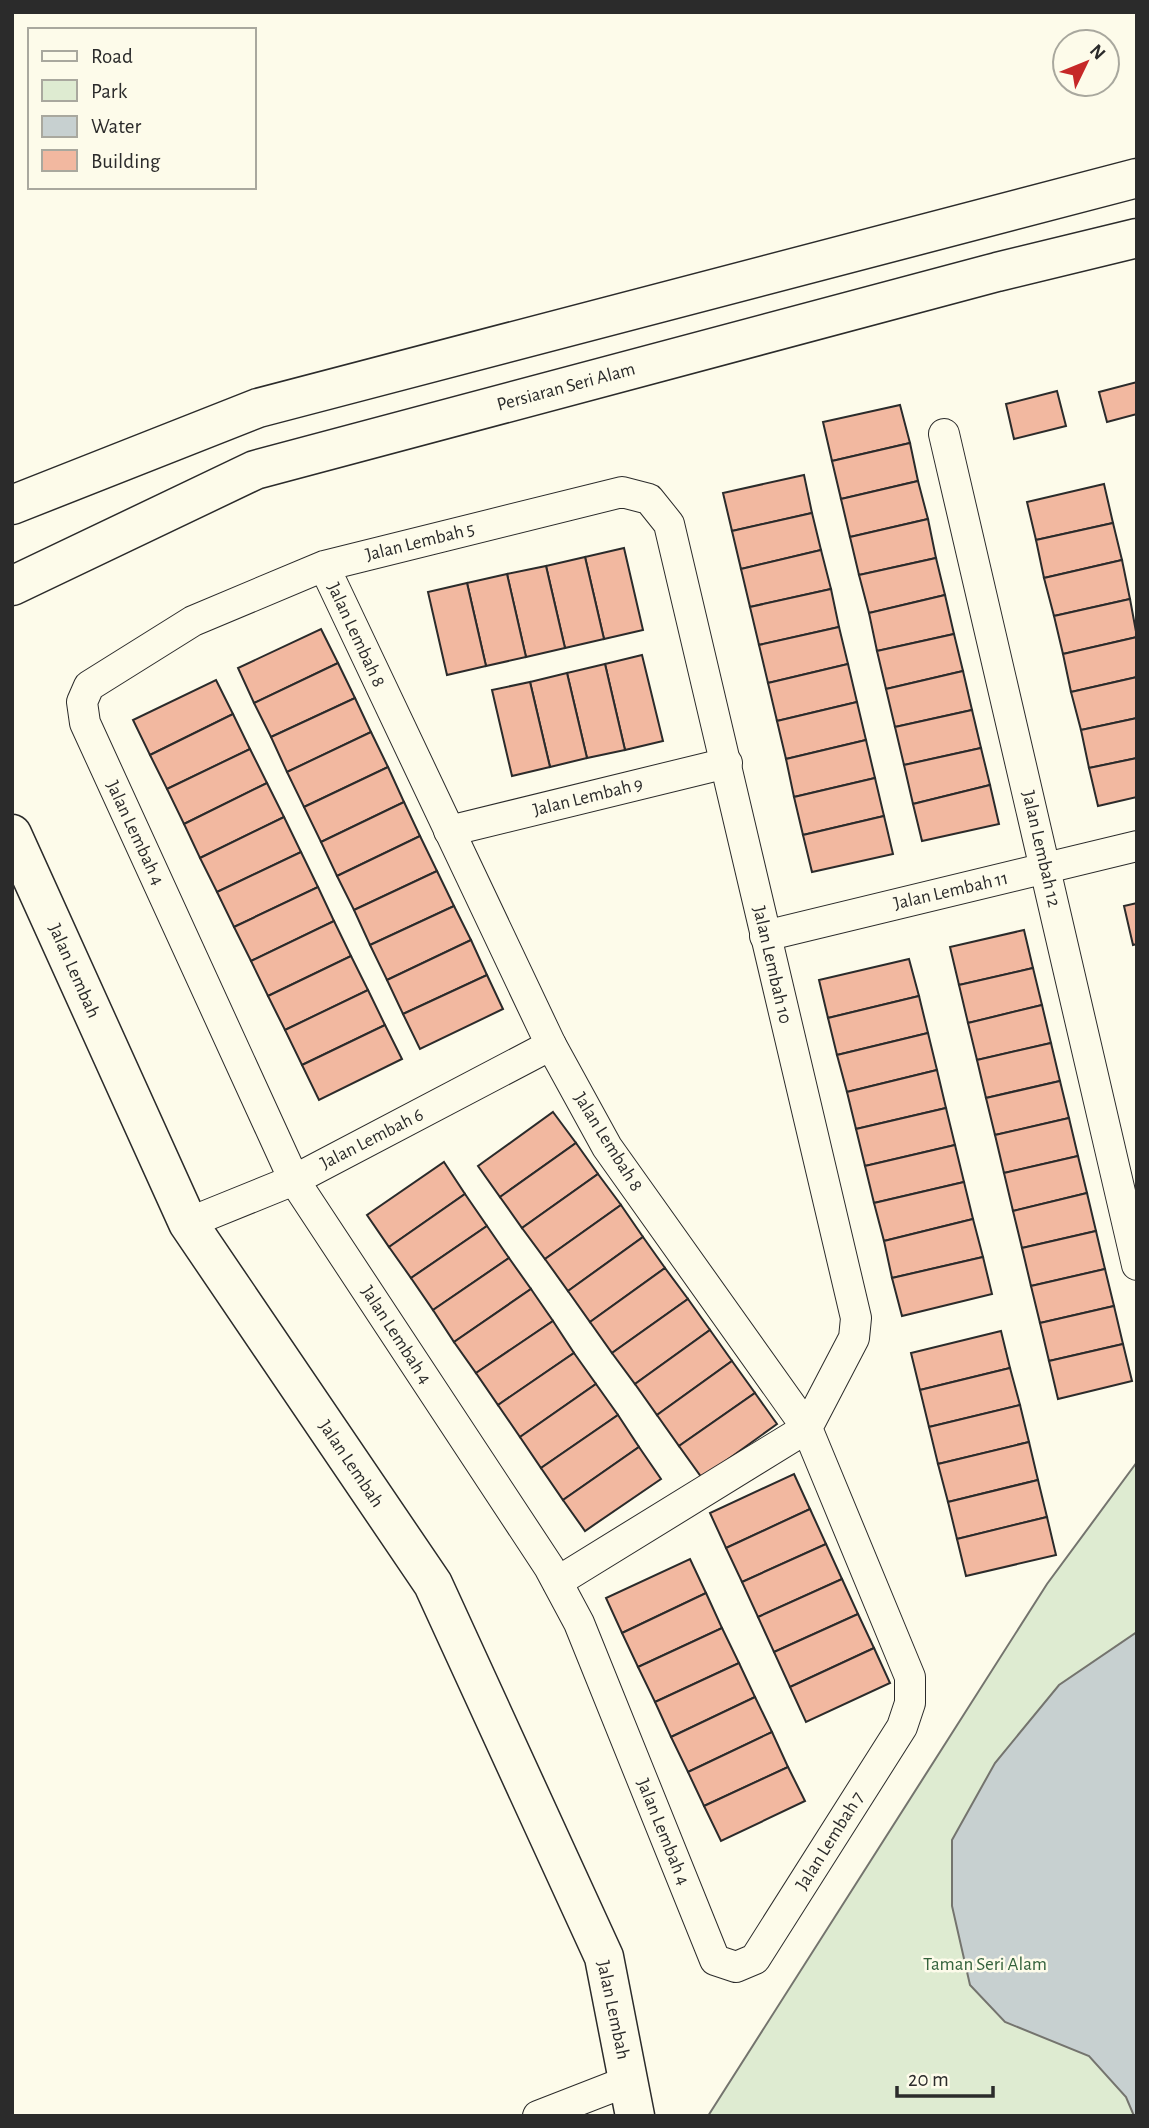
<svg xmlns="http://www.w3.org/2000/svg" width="1149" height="2128" font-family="'Alegreya Sans',sans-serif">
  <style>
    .green { fill: #deebd1; stroke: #74746e; stroke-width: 2 }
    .water { fill: #c7d0d0; stroke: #74746e; stroke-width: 2 }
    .building { fill: #f2b8a0; stroke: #2b2b2b; stroke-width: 2 }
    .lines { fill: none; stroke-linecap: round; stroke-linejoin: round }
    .street-casing { stroke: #2b2b2b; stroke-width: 32 }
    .secondary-casing { stroke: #2b2b2b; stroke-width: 41 }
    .street { stroke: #fdfbea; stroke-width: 30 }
    .secondary { stroke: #fdfbea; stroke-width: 38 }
    .labels { text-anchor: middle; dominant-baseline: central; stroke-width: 5; stroke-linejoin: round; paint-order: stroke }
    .street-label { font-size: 19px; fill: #2b2b2b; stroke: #fdfbea }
    .park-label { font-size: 19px; fill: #34623c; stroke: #fdfbea }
  </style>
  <rect width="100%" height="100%" fill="#fdfbea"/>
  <polygon class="green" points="1137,1462 1137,2116 708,2116 1047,1584"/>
  <polygon class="water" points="1137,1632 1137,2116 1134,2116 1126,2097 1089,2056 1005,2022 970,1985 952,1906 952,1840 995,1763 1059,1685"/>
  <g class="building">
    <polygon points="1137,382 1137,414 1107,422 1099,392"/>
    <polygon points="1057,391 1066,426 1014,439 1006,404"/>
    <polygon points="900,405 910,443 832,461 823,422"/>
    <polygon points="910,443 918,481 841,499 832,461"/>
    <polygon points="804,475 812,513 732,531 723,493"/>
    <polygon points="918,481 928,519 850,537 841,499"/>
    <polygon points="1104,484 1113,523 1036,540 1027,502"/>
    <polygon points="812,513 821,550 741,569 732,531"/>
    <polygon points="928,519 936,558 859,575 850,537"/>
    <polygon points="1113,523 1122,560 1044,578 1036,540"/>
    <polygon points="624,548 643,630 604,639 585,557"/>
    <polygon points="821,550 831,589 750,607 741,569"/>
    <polygon points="585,557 604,639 565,648 546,566"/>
    <polygon points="936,558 945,595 869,613 859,575"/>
    <polygon points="1122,560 1130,599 1054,616 1044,578"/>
    <polygon points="546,566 565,648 526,657 507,574"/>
    <polygon points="507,574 526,657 486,666 467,583"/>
    <polygon points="467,583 486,666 447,675 428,592"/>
    <polygon points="831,589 839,627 759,645 750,607"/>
    <polygon points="945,595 954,634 877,651 869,613"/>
    <polygon points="1130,599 1137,637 1063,654 1054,616"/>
    <polygon points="839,627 848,664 768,683 759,645"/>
    <polygon points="321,629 338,663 254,703 238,668"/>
    <polygon points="954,634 963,671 886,689 877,651"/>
    <polygon points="1137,637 1137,677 1071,692 1063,654"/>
    <polygon points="642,655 663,741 625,750 605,664"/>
    <polygon points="338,663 355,698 271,737 254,703"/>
    <polygon points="605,664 625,750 587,758 567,673"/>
    <polygon points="848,664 857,702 777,721 768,683"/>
    <polygon points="963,671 972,710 895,727 886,689"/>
    <polygon points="567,673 587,758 550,767 530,682"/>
    <polygon points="1137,677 1137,718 1081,730 1071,692"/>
    <polygon points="216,680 233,714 150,755 133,720"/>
    <polygon points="530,682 550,767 512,776 492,690"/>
    <polygon points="355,698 371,732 287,772 271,737"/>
    <polygon points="857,702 866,740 786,759 777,721"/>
    <polygon points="972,710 981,748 904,765 895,727"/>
    <polygon points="233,714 250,749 167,789 150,755"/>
    <polygon points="1137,718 1137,758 1089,768 1081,730"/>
    <polygon points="371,732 388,767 304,807 287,772"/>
    <polygon points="866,740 875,778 794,797 786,759"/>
    <polygon points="981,748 990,785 913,804 904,765"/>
    <polygon points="250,749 267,783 184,824 167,789"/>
    <polygon points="1137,758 1137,797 1098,806 1089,768"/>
    <polygon points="388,767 404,802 321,842 304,807"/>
    <polygon points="875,778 884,816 803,835 794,797"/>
    <polygon points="267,783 284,817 200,858 184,824"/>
    <polygon points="990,785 999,824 922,841 913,804"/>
    <polygon points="404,802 420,836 337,876 321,842"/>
    <polygon points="884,816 893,854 812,872 803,835"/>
    <polygon points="284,817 301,852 217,892 200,858"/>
    <polygon points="420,836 437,871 354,910 337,876"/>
    <polygon points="301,852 318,887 234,927 217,892"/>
    <polygon points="437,871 454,906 370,945 354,910"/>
    <polygon points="318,887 334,921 251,961 234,927"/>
    <polygon points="1137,903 1137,944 1133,945 1124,906"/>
    <polygon points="454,906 471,940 387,980 370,945"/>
    <polygon points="334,921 351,956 268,996 251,961"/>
    <polygon points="1024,930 1033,968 959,985 950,947"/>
    <polygon points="471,940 487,975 403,1014 387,980"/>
    <polygon points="351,956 368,990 285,1030 268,996"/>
    <polygon points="909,959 919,996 828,1018 819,980"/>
    <polygon points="1033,968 1042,1005 968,1023 959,985"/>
    <polygon points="487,975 503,1009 420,1049 403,1014"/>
    <polygon points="368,990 385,1025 302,1065 285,1030"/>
    <polygon points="919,996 928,1033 837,1055 828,1018"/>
    <polygon points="1042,1005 1051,1043 977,1060 968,1023"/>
    <polygon points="385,1025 402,1059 319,1100 302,1065"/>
    <polygon points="928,1033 937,1070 847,1092 837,1055"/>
    <polygon points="1051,1043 1060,1081 986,1098 977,1060"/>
    <polygon points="937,1070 946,1108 856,1129 847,1092"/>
    <polygon points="1060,1081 1069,1118 995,1135 986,1098"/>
    <polygon points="946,1108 955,1145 865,1166 856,1129"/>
    <polygon points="553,1112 576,1143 500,1197 478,1166"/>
    <polygon points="1069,1118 1078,1156 1004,1173 995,1135"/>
    <polygon points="576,1143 598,1174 522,1228 500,1197"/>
    <polygon points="955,1145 964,1182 874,1203 865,1166"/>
    <polygon points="1078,1156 1087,1193 1013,1211 1004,1173"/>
    <polygon points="444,1162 465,1194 389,1247 367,1215"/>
    <polygon points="598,1174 621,1205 545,1259 522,1228"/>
    <polygon points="964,1182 973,1219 884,1241 874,1203"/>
    <polygon points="1087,1193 1096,1231 1022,1248 1013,1211"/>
    <polygon points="465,1194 487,1226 411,1278 389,1247"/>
    <polygon points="621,1205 643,1237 568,1291 545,1259"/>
    <polygon points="973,1219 983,1257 892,1278 884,1241"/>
    <polygon points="487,1226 509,1258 433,1310 411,1278"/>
    <polygon points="1096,1231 1105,1269 1031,1286 1022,1248"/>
    <polygon points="643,1237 665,1268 590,1322 568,1291"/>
    <polygon points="983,1257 992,1294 902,1316 892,1278"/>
    <polygon points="509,1258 531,1289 454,1342 433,1310"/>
    <polygon points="665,1268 688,1299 612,1353 590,1322"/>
    <polygon points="1105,1269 1114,1306 1040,1323 1031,1286"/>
    <polygon points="531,1289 553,1321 476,1373 454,1342"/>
    <polygon points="688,1299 710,1330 635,1384 612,1353"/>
    <polygon points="1114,1306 1123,1344 1049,1361 1040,1323"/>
    <polygon points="553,1321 574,1353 498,1405 476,1373"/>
    <polygon points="710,1330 732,1361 657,1415 635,1384"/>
    <polygon points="1001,1331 1010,1368 920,1390 911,1353"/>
    <polygon points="1123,1344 1132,1381 1058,1399 1049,1361"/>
    <polygon points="574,1353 596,1384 520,1437 498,1405"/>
    <polygon points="732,1361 755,1393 679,1446 657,1415"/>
    <polygon points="1010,1368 1020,1405 929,1427 920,1390"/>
    <polygon points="596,1384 618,1415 541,1468 520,1437"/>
    <polygon points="755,1393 777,1424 702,1478 679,1446"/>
    <polygon points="1020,1405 1029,1442 938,1464 929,1427"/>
    <polygon points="618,1415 639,1447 563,1500 541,1468"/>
    <polygon points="1029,1442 1038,1480 948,1502 938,1464"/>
    <polygon points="639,1447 661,1479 585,1531 563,1500"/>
    <polygon points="794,1474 810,1509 726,1548 710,1513"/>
    <polygon points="1038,1480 1047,1517 957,1539 948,1502"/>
    <polygon points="810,1509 826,1544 742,1582 726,1548"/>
    <polygon points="1047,1517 1056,1555 966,1576 957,1539"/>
    <polygon points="826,1544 842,1579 758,1617 742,1582"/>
    <polygon points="690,1559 706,1593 622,1633 606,1598"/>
    <polygon points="842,1579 858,1614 774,1652 758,1617"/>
    <polygon points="706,1593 722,1628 638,1667 622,1633"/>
    <polygon points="858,1614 874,1648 790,1687 774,1652"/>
    <polygon points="722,1628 739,1663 655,1702 638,1667"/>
    <polygon points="874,1648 890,1683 806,1722 790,1687"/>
    <polygon points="739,1663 755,1697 671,1737 655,1702"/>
    <polygon points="755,1697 772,1732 688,1772 671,1737"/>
    <polygon points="772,1732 788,1767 704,1806 688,1772"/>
    <polygon points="788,1767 805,1801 721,1841 704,1806"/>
  </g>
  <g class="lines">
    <g class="street-casing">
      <g id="street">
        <polyline points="944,434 1137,1265"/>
        <polyline points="324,566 551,1045 607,1147 807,1428 910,1677 910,1703 902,1727 755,1959 736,1967 715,1960 579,1623 549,1567 294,1180 85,723 82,702 89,686 193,621 324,566 622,492 649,499 669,524 856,1318 854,1338 807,1428 557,1582"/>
        <polyline points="449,831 727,763"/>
        <polyline points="765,936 1137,846"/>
        <polyline points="188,1223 294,1180 551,1045"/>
        <polyline points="538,2116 628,2081"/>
      </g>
    </g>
    <g class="secondary-casing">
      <g id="secondary">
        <polyline points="12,505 258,408 1137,178"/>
        <polyline points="12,586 255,470 997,272 1137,238"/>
        <polyline points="12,834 188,1223 433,1584 604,1957 635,2116"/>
      </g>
    </g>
    <use href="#street" class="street"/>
    <use href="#secondary" class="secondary"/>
  </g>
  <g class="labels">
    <g class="street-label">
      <text transform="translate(566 387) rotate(-15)">Persiaran Seri Alam</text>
      <text transform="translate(420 542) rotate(-14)">Jalan Lembah 5</text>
      <text transform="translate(356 635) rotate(65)">Jalan Lembah 8</text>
      <text transform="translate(588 797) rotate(-14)">Jalan Lembah 9</text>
      <text transform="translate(135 833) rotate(65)">Jalan Lembah 4</text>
      <text transform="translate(1041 849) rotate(77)">Jalan Lembah 12</text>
      <text transform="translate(951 891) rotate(-13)">Jalan Lembah 11</text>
      <text transform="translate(772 965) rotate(77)">Jalan Lembah 10</text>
      <text transform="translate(74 971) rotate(66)">Jalan Lembah</text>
      <text transform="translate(372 1139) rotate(-27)">Jalan Lembah 6</text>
      <text transform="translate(608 1142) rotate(58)">Jalan Lembah 8</text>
      <text transform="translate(396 1335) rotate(57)">Jalan Lembah 4</text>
      <text transform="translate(351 1464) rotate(56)">Jalan Lembah</text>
      <text transform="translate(663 1832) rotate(68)">Jalan Lembah 4</text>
      <text transform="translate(830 1841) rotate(-58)">Jalan Lembah 7</text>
      <text transform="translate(613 2010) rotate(78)">Jalan Lembah</text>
    </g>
    <g class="park-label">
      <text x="985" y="1964">Taman Seri Alam</text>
    </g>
  </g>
  <rect width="1149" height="2128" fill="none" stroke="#2b2b2b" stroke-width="28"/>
  <rect x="28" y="28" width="228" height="161" fill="#fdfbea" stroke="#a9a89e" stroke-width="2"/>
  <rect x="42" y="51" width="35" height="10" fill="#fdfbea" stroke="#a9a89e" stroke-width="2"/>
  <text x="91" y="63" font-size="21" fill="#2b2b2b">Road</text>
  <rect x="42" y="80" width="35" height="21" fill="#deebd1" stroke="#a9a89e" stroke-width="2"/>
  <text x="91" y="98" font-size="21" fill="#2b2b2b">Park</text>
  <rect x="42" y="116" width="35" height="21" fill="#c7d0d0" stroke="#a9a89e" stroke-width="2"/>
  <text x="91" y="133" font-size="21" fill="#2b2b2b">Water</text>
  <rect x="42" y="150" width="35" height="21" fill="#f2b8a0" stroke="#a9a89e" stroke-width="2"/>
  <text x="91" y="168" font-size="21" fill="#2b2b2b">Building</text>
  <g transform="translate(1086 63) rotate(47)"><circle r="33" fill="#fdfbea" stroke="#a9a89e" stroke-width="2"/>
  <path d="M0-5L12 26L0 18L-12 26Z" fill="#c62828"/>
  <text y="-10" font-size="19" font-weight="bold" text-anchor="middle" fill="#2b2b2b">N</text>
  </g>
  <path d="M897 2086v10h96v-10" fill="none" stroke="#2b2b2b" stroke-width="3.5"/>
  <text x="908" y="2086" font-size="21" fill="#2b2b2b" stroke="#fdfbea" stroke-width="5" paint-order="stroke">20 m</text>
</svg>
